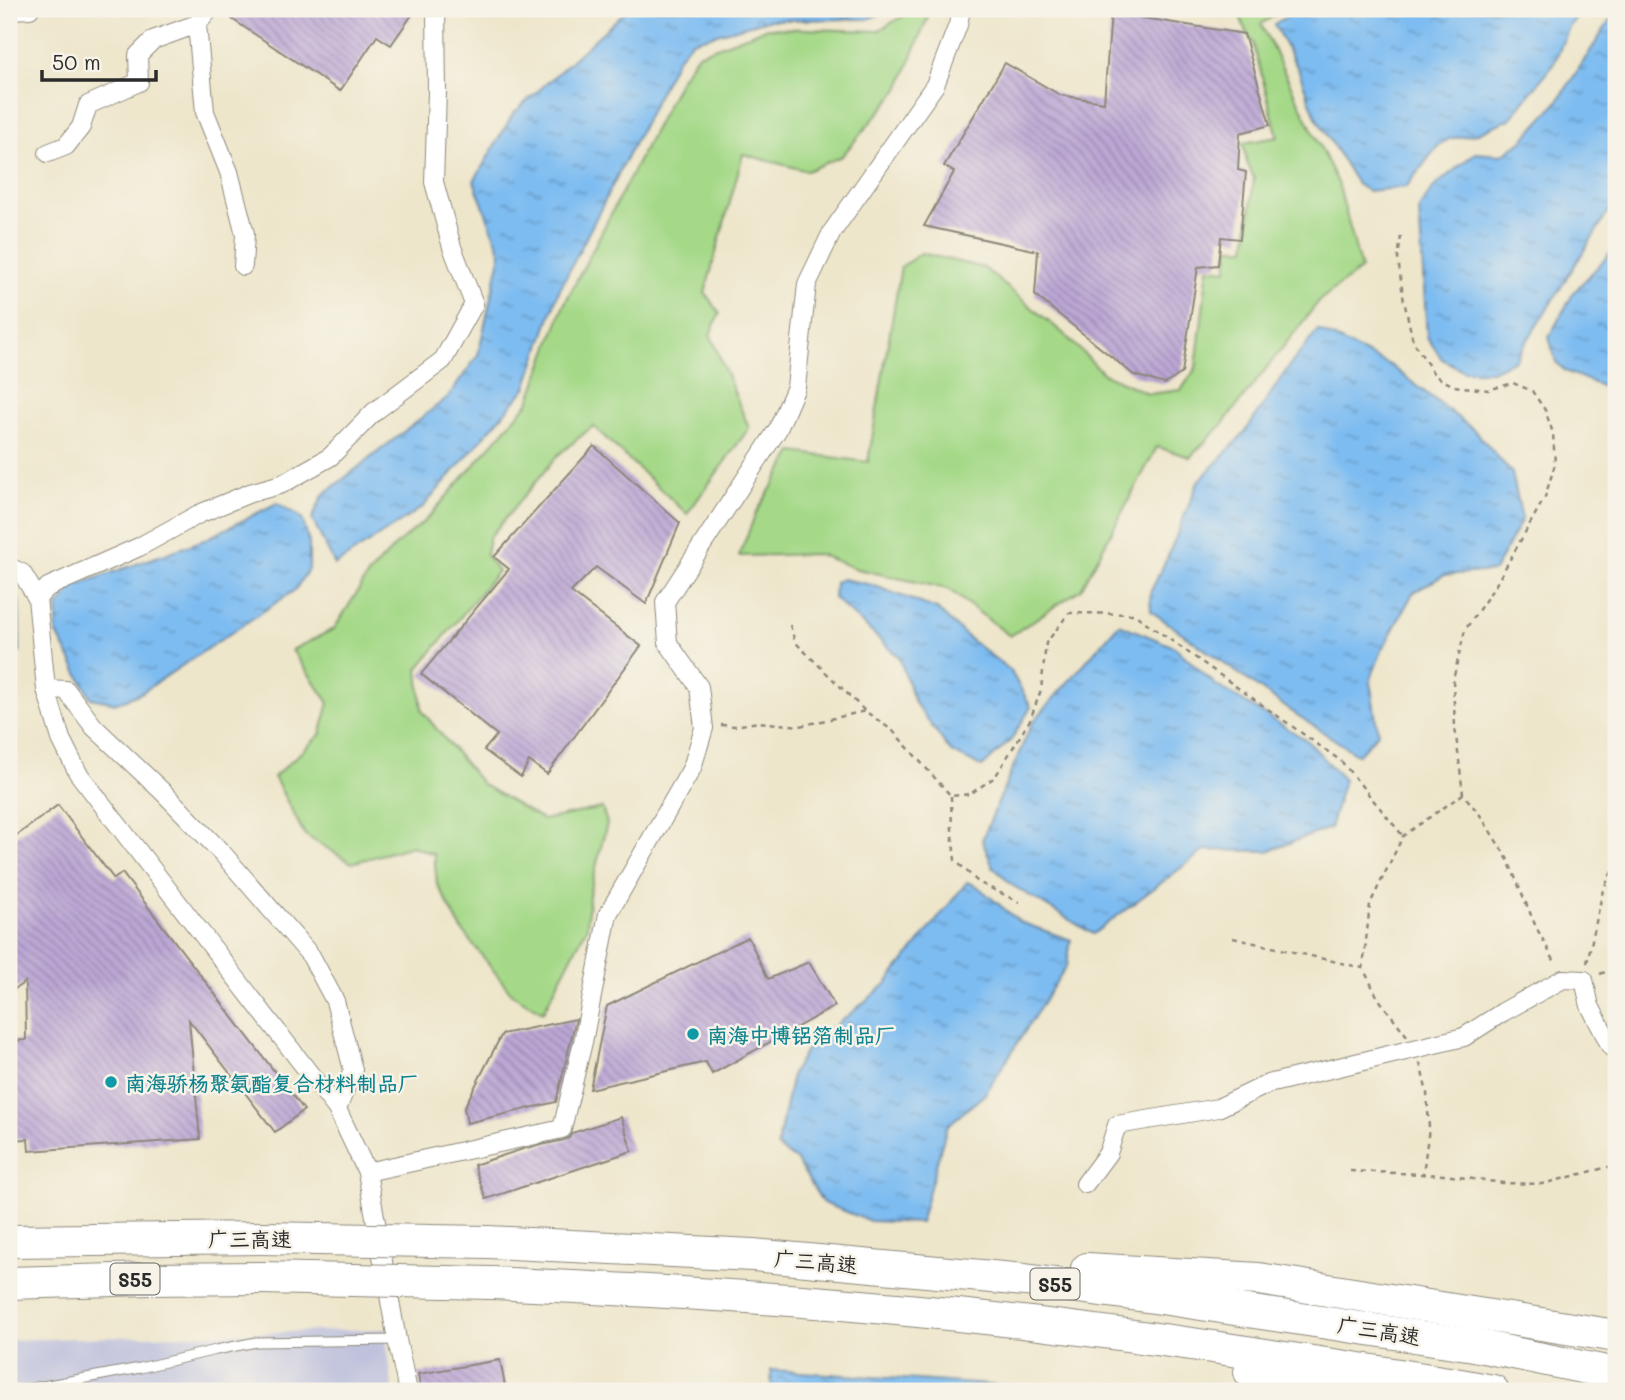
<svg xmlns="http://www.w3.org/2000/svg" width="1625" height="1400" font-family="Mali,'LXGW WenKai TC',sans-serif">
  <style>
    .industrial { fill: #c0c2dd }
    .grass { fill: #a5d988; stroke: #68825a; stroke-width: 2 }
    .water { fill: url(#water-ripples); stroke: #54748e; stroke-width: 2 }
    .building { fill: url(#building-back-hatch) }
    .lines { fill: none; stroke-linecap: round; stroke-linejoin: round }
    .lane-casing { stroke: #8c887b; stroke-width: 11 }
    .street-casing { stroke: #8c887b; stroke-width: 20 }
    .highway-casing { stroke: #8c887b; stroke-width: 34 }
    .path { stroke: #8c887b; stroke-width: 2.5; stroke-dasharray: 5 5; stroke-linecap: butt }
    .lane { stroke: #fff; stroke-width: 9 }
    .street { stroke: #fff; stroke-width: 18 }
    .highway { stroke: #fff; stroke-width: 32 }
    .highway-bridge-casing { stroke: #8c887b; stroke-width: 34; stroke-linecap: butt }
    .highway-bridge { stroke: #fff; stroke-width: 32 }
    .culture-dot { fill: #0f9aa8; stroke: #f7f3e8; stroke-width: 2.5 }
    .labels { text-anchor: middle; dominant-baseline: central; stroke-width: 5; stroke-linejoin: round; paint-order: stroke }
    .shield { fill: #f7f3e8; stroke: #686764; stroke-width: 2 }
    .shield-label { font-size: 19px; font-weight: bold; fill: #2b2b2b }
    .culture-label { font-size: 21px; font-weight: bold; fill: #0d838f; stroke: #f7f3e8; text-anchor: start }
    .street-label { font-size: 21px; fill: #2b2b2b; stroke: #f7f3e8 }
  </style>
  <defs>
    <pattern id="water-ripples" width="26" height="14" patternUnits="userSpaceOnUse" patternTransform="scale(1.75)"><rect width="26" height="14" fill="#7dbcf1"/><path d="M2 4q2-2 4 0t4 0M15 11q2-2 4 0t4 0" fill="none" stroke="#6799c3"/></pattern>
    <pattern id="building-back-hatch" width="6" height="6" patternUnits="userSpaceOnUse" patternTransform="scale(1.75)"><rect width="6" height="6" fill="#bca7d5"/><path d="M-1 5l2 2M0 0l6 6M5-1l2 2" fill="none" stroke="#9988ad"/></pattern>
  </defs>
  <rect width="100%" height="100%" fill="#f7f3e8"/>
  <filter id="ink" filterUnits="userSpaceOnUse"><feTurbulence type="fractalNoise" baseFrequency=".0143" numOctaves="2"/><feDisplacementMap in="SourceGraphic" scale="14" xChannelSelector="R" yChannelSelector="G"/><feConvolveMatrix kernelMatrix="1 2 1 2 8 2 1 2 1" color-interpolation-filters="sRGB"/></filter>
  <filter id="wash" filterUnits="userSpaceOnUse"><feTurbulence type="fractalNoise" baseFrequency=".00686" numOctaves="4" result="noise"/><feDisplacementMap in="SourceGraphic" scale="28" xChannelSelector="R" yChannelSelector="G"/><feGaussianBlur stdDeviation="1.57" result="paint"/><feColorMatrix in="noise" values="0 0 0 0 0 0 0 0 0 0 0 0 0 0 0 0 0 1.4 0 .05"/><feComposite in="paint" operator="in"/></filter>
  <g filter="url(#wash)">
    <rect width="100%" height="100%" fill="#eee6cb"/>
    <polygon class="industrial" points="385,1329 393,1391 9,1391 9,1340"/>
    <g class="grass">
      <polygon points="909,9 931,9 899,89 842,156 807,171 743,154 705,293 720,313 710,334 749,428 687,514 593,426 557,456 489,538 486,555 498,571 418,669 422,711 458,755 482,784 543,820 602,808 607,823 589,895 587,927 543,1012 512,994 462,930 437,884 434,854 412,846 352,863 305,835 274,777 320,735 329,703 292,650 334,629 368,575 397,544 426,520 529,402 563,307 681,78 698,54 767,28 878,31 906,14"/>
      <polygon points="1244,9 1285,9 1261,24 1338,183 1361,269 1320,300 1221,426 1190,457 1157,447 1081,589 1010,636 948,589 857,569 818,554 739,556 756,513 793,452 868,462 901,267 921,253 984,268 1064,334 1104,374 1149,394 1181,390 1196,368 1208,268 1227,270 1228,248 1246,248 1254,178 1247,163 1243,143 1278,137 1253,43 1243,25 1240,14"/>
    </g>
    <g class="water">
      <polygon points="628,9 892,9 868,19 768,20 692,41 676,60 558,293 526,388 423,507 335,565 312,519 323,495 448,397 478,355 501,253 474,181 513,114"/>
      <polygon points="1303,9 1582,9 1569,27 1554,63 1510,119 1475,134 1449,139 1438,146 1406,187 1368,191 1357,184 1316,117 1298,69 1274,24 1296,11"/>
      <polygon points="1616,11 1616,200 1515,360 1492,371 1464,371 1442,359 1427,337 1419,208 1434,187 1475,153 1502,155 1523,140 1558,101"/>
      <polygon points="1616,247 1616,392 1565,371 1556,362 1549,337 1574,292"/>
      <polygon points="1318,330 1390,365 1474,430 1512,473 1522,519 1494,571 1444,575 1413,593 1383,648 1370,681 1378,733 1358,755 1291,711 1151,611 1150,593 1169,554 1198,482 1245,432 1290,365"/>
      <polygon points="277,503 302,518 309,543 309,568 295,590 141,693 116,703 91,698 56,632 58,607 74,586 204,540"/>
      <polygon points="843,579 872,585 937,609 972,641 1010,670 1031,707 1011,740 982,767 951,752 915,703 899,657 834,598 835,582"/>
      <polygon points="9,595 19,600 20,651 9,668"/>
      <polygon points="1119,624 1175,647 1216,685 1308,741 1344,780 1330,828 1268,851 1205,850 1093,934 1012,885 993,867 982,840 1032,723"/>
      <polygon points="967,882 977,886 1020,922 1071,940 1067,965 985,1094 947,1126 920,1223 870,1221 823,1203 797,1161 777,1147 792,1074 806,1050 885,985"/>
      <polygon points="771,1370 1076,1391 772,1391"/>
    </g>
    <g id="blocks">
      <g class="building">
        <polygon points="239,9 416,9 391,45 377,36 340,91 232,19"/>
        <polygon points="1111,13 1244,34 1270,125 1240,133 1238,170 1246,172 1240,239 1221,237 1218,265 1198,267 1182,373 1165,384 1134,375 1035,295 1038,251 924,226 954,172 944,166 1005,63 1060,95 1104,102"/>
        <polygon points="594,446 680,523 646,604 596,567 571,592 641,646 547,774 529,761 521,777 484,750 497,735 421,674 509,569 494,557"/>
        <polygon points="58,805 114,879 122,873 304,1110 275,1132 189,1020 200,1139 29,1151 28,1139 9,1140 9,1041 26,1040 25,982 9,993 9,841"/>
        <polygon points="748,937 768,979 809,962 835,1006 712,1074 706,1062 590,1089 607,1006"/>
        <polygon points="576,1019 556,1102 467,1123 464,1108 502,1034"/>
        <polygon points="621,1117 632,1151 486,1199 474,1165 523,1149 564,1140 569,1138 572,1133"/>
        <polygon points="500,1360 506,1391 421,1391 418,1374"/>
      </g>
    </g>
  </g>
  <g filter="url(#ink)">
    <use href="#blocks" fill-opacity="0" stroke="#8c887b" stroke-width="2"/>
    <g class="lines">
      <g class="lane-casing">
        <polyline id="lane" points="16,1391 140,1368 216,1350 256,1342 397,1340"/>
      </g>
      <g class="street-casing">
        <g id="street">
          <polyline points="9,10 30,9"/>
          <polyline points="197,24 205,112 229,172 245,234 243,266"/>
          <polyline points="48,153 66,146 81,127 88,105 139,82 138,55 153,40 197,24 210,9"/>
          <polyline points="9,567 22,573 37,598 46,689 61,739 78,773 337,1109 367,1172 397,1340 408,1391"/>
          <polyline points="37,598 48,587 139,547 199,514 250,493 282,484 330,457 374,412 443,360 474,304 452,247 434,182 437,92 436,9"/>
          <polyline points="46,689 66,690 94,727 163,792 223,854 311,956 335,1001 353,1070 337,1109"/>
          <polyline points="367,1172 562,1129 583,1042 608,914 692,768 704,728 699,687 668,643 665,602 778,429 796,387 807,284 832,232 935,85 958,25 961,9"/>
          <polyline points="1085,1184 1108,1153 1117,1125 1218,1108 1268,1084 1464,1037 1503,1012 1563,979 1584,980 1590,1006 1611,1047 1616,1051"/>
        </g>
      </g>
      <g class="highway-casing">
        <g id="highway">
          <polyline points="9,1241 261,1238"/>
          <polyline points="488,1242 753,1255 1025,1280 1161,1298 1474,1345 1616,1374"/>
          <polyline points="1087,1269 1259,1279 1616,1336"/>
          <polyline points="9,1283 150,1279 261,1278"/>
          <path d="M491,1283C627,1289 762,1296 897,1309C1027,1321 1156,1338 1285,1358C1354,1368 1424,1378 1493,1391"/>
          <polyline points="1250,1372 1344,1391"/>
        </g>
      </g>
      <g class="path">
        <polyline points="1401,236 1398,259 1403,296 1413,341 1435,376 1454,386 1488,390 1513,383 1532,391 1545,410 1553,433 1555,464 1545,497 1495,586 1465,630 1453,680 1455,727 1463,794 1480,815 1507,858 1536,927 1556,964"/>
        <polyline points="790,625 795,642 865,711"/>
        <polyline points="721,725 735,726 758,722 800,726 865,711 893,731 951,796 970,794 995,777 1030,720 1041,690 1046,643 1069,613 1134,614 1341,761 1403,836"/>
        <polyline points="951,796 952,830 955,860 978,882 1019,902"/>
        <polyline points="1233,938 1363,968"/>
        <polyline points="1587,963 1603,890 1616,863"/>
        <polyline points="1600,974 1616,968"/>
        <polyline points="1407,1036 1378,998 1363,968 1370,904 1403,836 1463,794"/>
        <polyline points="1420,1063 1427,1093 1429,1128 1423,1174"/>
        <polyline points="1350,1171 1444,1175 1503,1183 1542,1184 1616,1165"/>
      </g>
      <use href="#lane" class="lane"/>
      <use href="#street" class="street"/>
      <use href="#highway" class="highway"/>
      <g class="highway-bridge-casing">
        <g id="highway-bridge">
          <polyline points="261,1238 488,1242"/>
          <polyline points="261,1278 491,1283"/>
        </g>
      </g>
      <use href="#highway-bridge" class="highway-bridge"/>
    </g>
  </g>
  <g class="culture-dot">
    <circle cx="693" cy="1034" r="7"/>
    <circle cx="111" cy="1082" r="7"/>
  </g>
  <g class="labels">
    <g class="shield">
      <rect x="110.5" y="1263.5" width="49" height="31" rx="5"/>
      <rect x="1030.5" y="1268.5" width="49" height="31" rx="5"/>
    </g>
    <g class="shield-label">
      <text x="135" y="1279">S55</text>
      <text x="1055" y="1284">S55</text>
    </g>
    <g class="culture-label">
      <text x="707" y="1034">南海中博铝箔制品厂</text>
      <text x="125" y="1082">南海骄杨聚氨酯复合材料制品厂</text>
    </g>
    <g class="street-label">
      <text x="250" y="1238">广三高速</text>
      <text transform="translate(816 1261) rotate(5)">广三高速</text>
      <text transform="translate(1379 1330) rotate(9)">广三高速</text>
    </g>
  </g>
  <rect width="1625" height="1400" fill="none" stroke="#f7f3e8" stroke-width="35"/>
  <path d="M42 70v10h114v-10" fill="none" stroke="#2b2b2b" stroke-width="3.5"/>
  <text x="52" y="70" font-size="21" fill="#2b2b2b" stroke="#f7f3e8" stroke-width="5" paint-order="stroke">50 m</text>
</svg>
